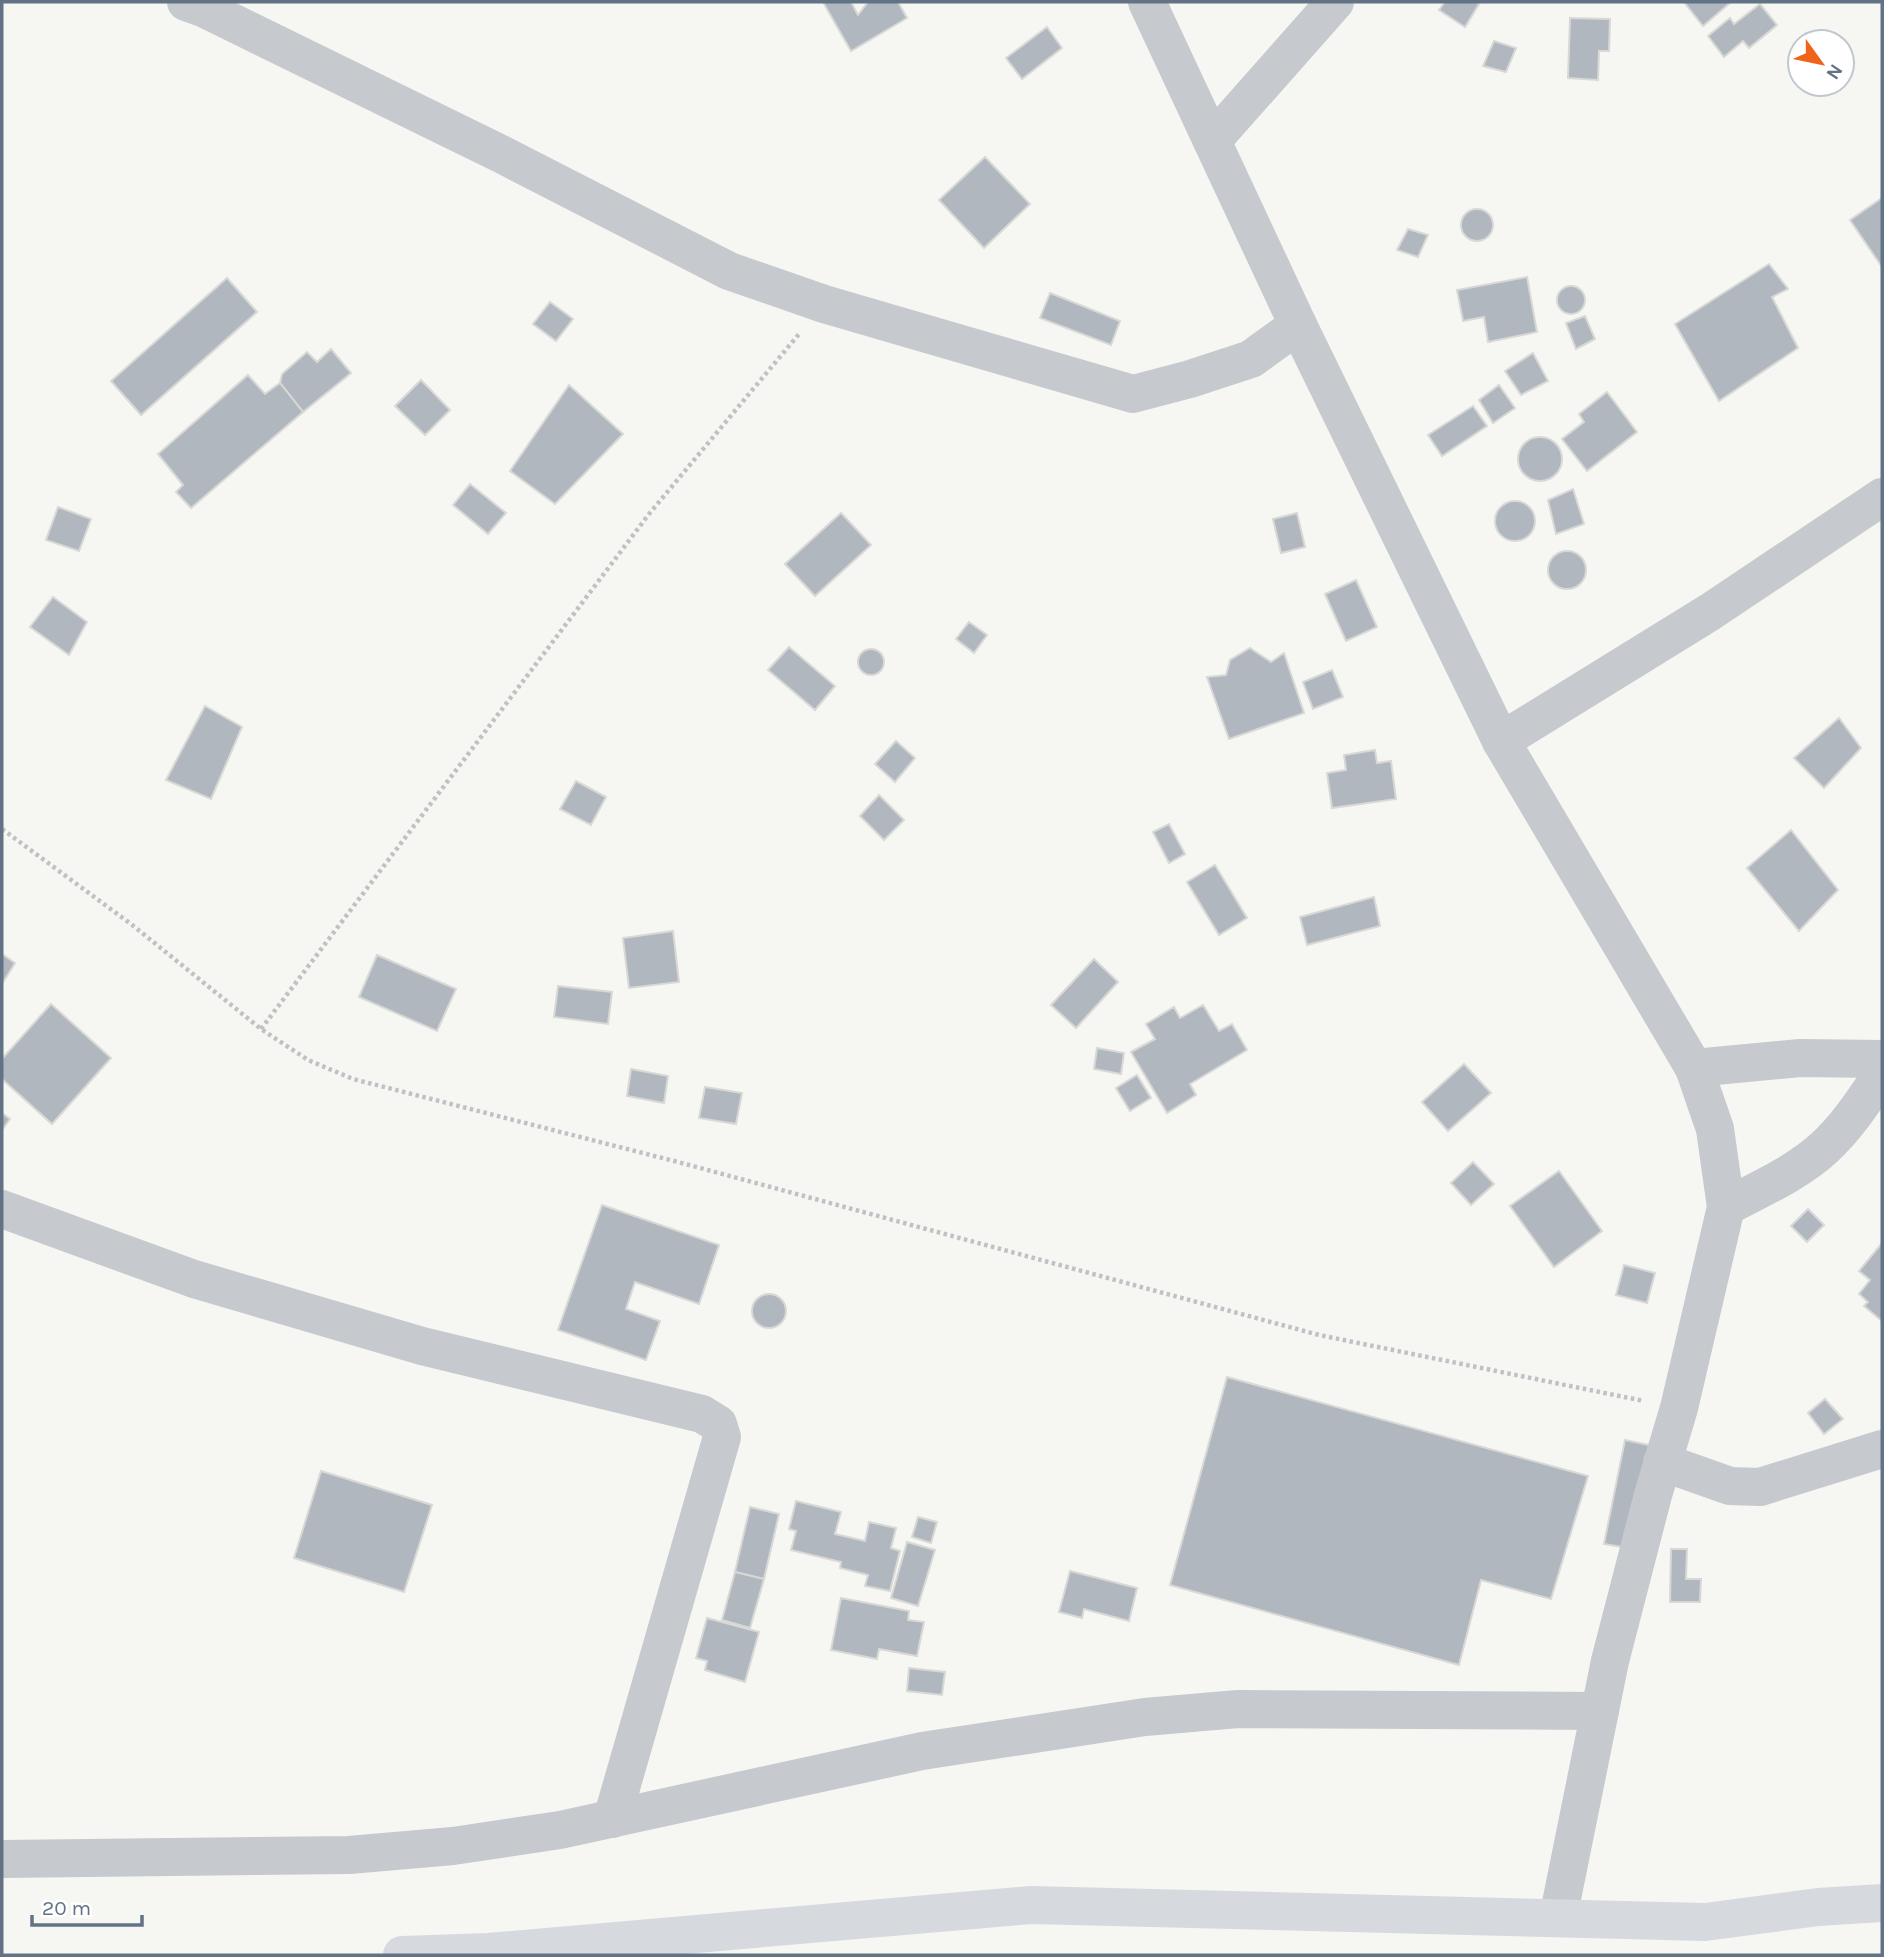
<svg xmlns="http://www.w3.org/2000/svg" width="1884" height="1957" font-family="Karla,sans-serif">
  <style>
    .building { fill: #b0b7be; stroke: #d8d8d6; stroke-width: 2 }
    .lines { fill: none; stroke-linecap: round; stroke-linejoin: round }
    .path { stroke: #bfc1c4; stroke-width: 4.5; stroke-dasharray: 3.5 3.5; stroke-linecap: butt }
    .street { stroke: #c6c9cd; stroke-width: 38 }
    .primary { stroke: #d6dadf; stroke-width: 38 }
  </style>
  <rect width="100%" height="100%" fill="#f6f7f3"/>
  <g class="building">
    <polygon points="823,2 851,2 858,15 868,2 898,2 907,18 851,51"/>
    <polygon points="1445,2 1476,2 1479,4 1465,27 1439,10"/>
    <polygon points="1684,2 1731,2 1703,26"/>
    <polygon points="1760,4 1777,25 1749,48 1743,41 1724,57 1708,36 1730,18 1734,24"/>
    <polygon points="1570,18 1610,19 1609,51 1599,51 1598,80 1568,78"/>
    <polygon points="1047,27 1062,48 1022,79 1006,58"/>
    <polygon points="1494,41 1516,48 1506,72 1483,66"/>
    <polygon points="985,157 1030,204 984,248 939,200"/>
    <polygon points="1882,198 1882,267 1850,220"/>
    <circle cx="1477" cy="225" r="16"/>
    <polygon points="1408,229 1428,235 1418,257 1397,250"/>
    <polygon points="1769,264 1788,289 1772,297 1798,348 1719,401 1675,324"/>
    <polygon points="1527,277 1537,332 1488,342 1484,317 1463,321 1457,290"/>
    <polygon points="227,278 257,312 141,415 111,381"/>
    <circle cx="1571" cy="300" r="14"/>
    <polygon points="1050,293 1120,321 1111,345 1040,318"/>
    <polygon points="550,302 573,319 556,341 533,324"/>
    <polygon points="1585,316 1595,339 1576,349 1566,323"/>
    <polygon points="331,349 351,373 303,412 280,383 282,374 307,352 317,362"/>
    <polygon points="1533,353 1548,381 1521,395 1505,371"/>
    <polygon points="248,375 265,394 280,383 303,412 191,508 176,492 183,485 158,454"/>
    <polygon points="421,380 450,410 425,435 395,406"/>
    <polygon points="569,385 623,434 555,504 510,471"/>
    <polygon points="1499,385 1515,408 1493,423 1479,400"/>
    <polygon points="1607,392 1637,432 1587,471 1562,439 1584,422 1579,414"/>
    <polygon points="1473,406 1487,426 1442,456 1428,435"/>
    <circle cx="1540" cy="459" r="22"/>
    <polygon points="470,484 506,513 488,534 453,505"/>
    <polygon points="1573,489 1584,524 1556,534 1548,500"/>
    <circle cx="1515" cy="521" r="20"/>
    <polygon points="58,507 91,519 79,551 46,540"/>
    <polygon points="841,513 871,545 815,596 785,564"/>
    <polygon points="1297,513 1305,547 1281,553 1273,519"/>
    <circle cx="1567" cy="570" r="19"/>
    <polygon points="1356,580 1377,627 1346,641 1325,594"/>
    <polygon points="53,597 87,622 69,655 30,627"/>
    <polygon points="969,622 987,635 974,653 956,639"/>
    <polygon points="789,647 835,686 815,710 768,670"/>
    <polygon points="1250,648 1271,662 1284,653 1304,713 1229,739 1207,677 1226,675 1230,660"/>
    <circle cx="871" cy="662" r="13"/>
    <polygon points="1332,670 1343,697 1313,709 1303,682"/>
    <polygon points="205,706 242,727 211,799 166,780"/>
    <polygon points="1839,718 1861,748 1824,788 1794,758"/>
    <polygon points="896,741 915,758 895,782 875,764"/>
    <polygon points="1375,750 1377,763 1391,761 1396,799 1332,808 1327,773 1346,770 1344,755"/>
    <polygon points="576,781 606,797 591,825 560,809"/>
    <polygon points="879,795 904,820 884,840 860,816"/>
    <polygon points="1169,824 1185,854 1169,863 1153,832"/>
    <polygon points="1791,830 1838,890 1799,931 1747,868"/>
    <polygon points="1215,865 1247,918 1219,935 1187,882"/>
    <polygon points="1374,897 1380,926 1307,945 1300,917"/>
    <polygon points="673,931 679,982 629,988 623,938"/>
    <polygon points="2,954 15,963 2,984"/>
    <polygon points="377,955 456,989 437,1031 359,997"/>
    <polygon points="1094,959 1118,982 1076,1028 1051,1005"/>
    <polygon points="558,986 612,992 608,1024 554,1017"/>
    <polygon points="51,1004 111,1058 52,1124 2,1079 2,1059"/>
    <polygon points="1203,1005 1219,1031 1232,1024 1247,1050 1190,1084 1196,1095 1167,1113 1131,1052 1155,1039 1146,1024 1174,1007 1180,1018"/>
    <polygon points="1097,1048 1124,1053 1121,1074 1094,1069"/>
    <polygon points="1464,1064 1491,1093 1448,1131 1422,1102"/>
    <polygon points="631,1069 668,1076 664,1103 627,1096"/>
    <polygon points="1137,1075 1151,1098 1130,1111 1116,1088"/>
    <polygon points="705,1087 742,1093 736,1124 699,1118"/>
    <polygon points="2,1113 10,1119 2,1130"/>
    <polygon points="1473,1162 1494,1184 1471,1205 1451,1183"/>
    <polygon points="1559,1171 1602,1231 1554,1267 1510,1206"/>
    <polygon points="602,1205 719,1245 699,1304 635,1282 626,1309 660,1321 646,1360 558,1330"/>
    <polygon points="1808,1209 1824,1225 1807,1242 1791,1226"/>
    <polygon points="1882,1243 1882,1321 1864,1306 1868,1302 1859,1294 1870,1280 1859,1271"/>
    <polygon points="1624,1265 1655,1273 1647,1303 1616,1295"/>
    <circle cx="769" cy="1311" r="17"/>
    <polygon points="1227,1377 1588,1476 1551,1599 1481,1580 1459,1665 1170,1585"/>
    <polygon points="1825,1399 1843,1419 1824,1434 1808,1413"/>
    <polygon points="1625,1440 1649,1445 1628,1548 1604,1544"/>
    <polygon points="321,1471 432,1505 404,1592 294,1558"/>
    <polygon points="796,1501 841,1512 835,1534 865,1541 869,1522 896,1528 891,1548 900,1551 890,1591 865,1586 868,1575 840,1568 841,1562 791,1550 796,1531 789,1529"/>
    <polygon points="750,1507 779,1514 764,1579 735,1572"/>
    <polygon points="918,1517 937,1522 931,1543 912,1537"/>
    <polygon points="907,1542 935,1550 918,1606 891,1598"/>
    <polygon points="1671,1549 1687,1549 1686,1579 1701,1579 1700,1602 1670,1602"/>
    <polygon points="1070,1571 1137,1588 1129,1621 1084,1609 1082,1618 1059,1612"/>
    <polygon points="735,1572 764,1579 750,1628 722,1620"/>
    <polygon points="841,1598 909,1611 908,1620 924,1622 917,1656 879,1649 877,1659 831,1650"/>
    <polygon points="707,1618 759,1632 745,1682 705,1670 707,1661 696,1658"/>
    <polygon points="909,1668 945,1672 942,1695 907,1691"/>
  </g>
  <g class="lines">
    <g class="path">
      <polyline points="2,829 131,924 261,1029 308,1060 353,1079 678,1162 1319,1335 1644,1401"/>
      <polyline points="261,1029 649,514 799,334"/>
    </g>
    <g class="street">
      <polyline points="186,2 203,8 505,156 729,271 824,304 1133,394 1190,379 1251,359 1298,325"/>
      <polyline points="1147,2 1298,325 1501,741 1694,1068 1715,1129 1726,1207 1679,1408 1653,1495 1610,1661 1558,1918"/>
      <polyline points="1212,141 1335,2"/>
      <polyline points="1501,741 1710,612 1882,497"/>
      <polyline points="1694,1068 1800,1058 1882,1059"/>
      <path d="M1726,1207C1760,1189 1797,1173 1825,1147C1847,1127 1865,1099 1882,1074"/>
      <polyline points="2,1209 194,1279 422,1346 702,1414 718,1424 722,1437 612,1819"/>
      <polyline points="1662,1462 1730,1486 1760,1487 1882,1449"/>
      <polyline points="2,1859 349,1855 453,1846 560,1830 922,1751 1145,1717 1238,1709 1600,1711"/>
    </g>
    <polyline class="primary" points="402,1955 488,1952 1031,1905 1705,1922 1818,1907 1882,1903"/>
  </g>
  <rect width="1884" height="1957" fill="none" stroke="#637386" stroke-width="7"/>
  <g transform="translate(1821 63) rotate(123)"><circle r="33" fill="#ffffff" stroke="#c1c7cf" stroke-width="2"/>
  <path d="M0-5L12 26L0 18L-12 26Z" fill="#ef631a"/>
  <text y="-10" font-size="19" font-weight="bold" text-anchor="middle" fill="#637386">N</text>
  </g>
  <path d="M32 1915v10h110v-10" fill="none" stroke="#637386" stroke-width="3.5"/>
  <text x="42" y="1915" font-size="21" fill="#637386" stroke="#ffffff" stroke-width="5" paint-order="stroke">20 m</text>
</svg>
